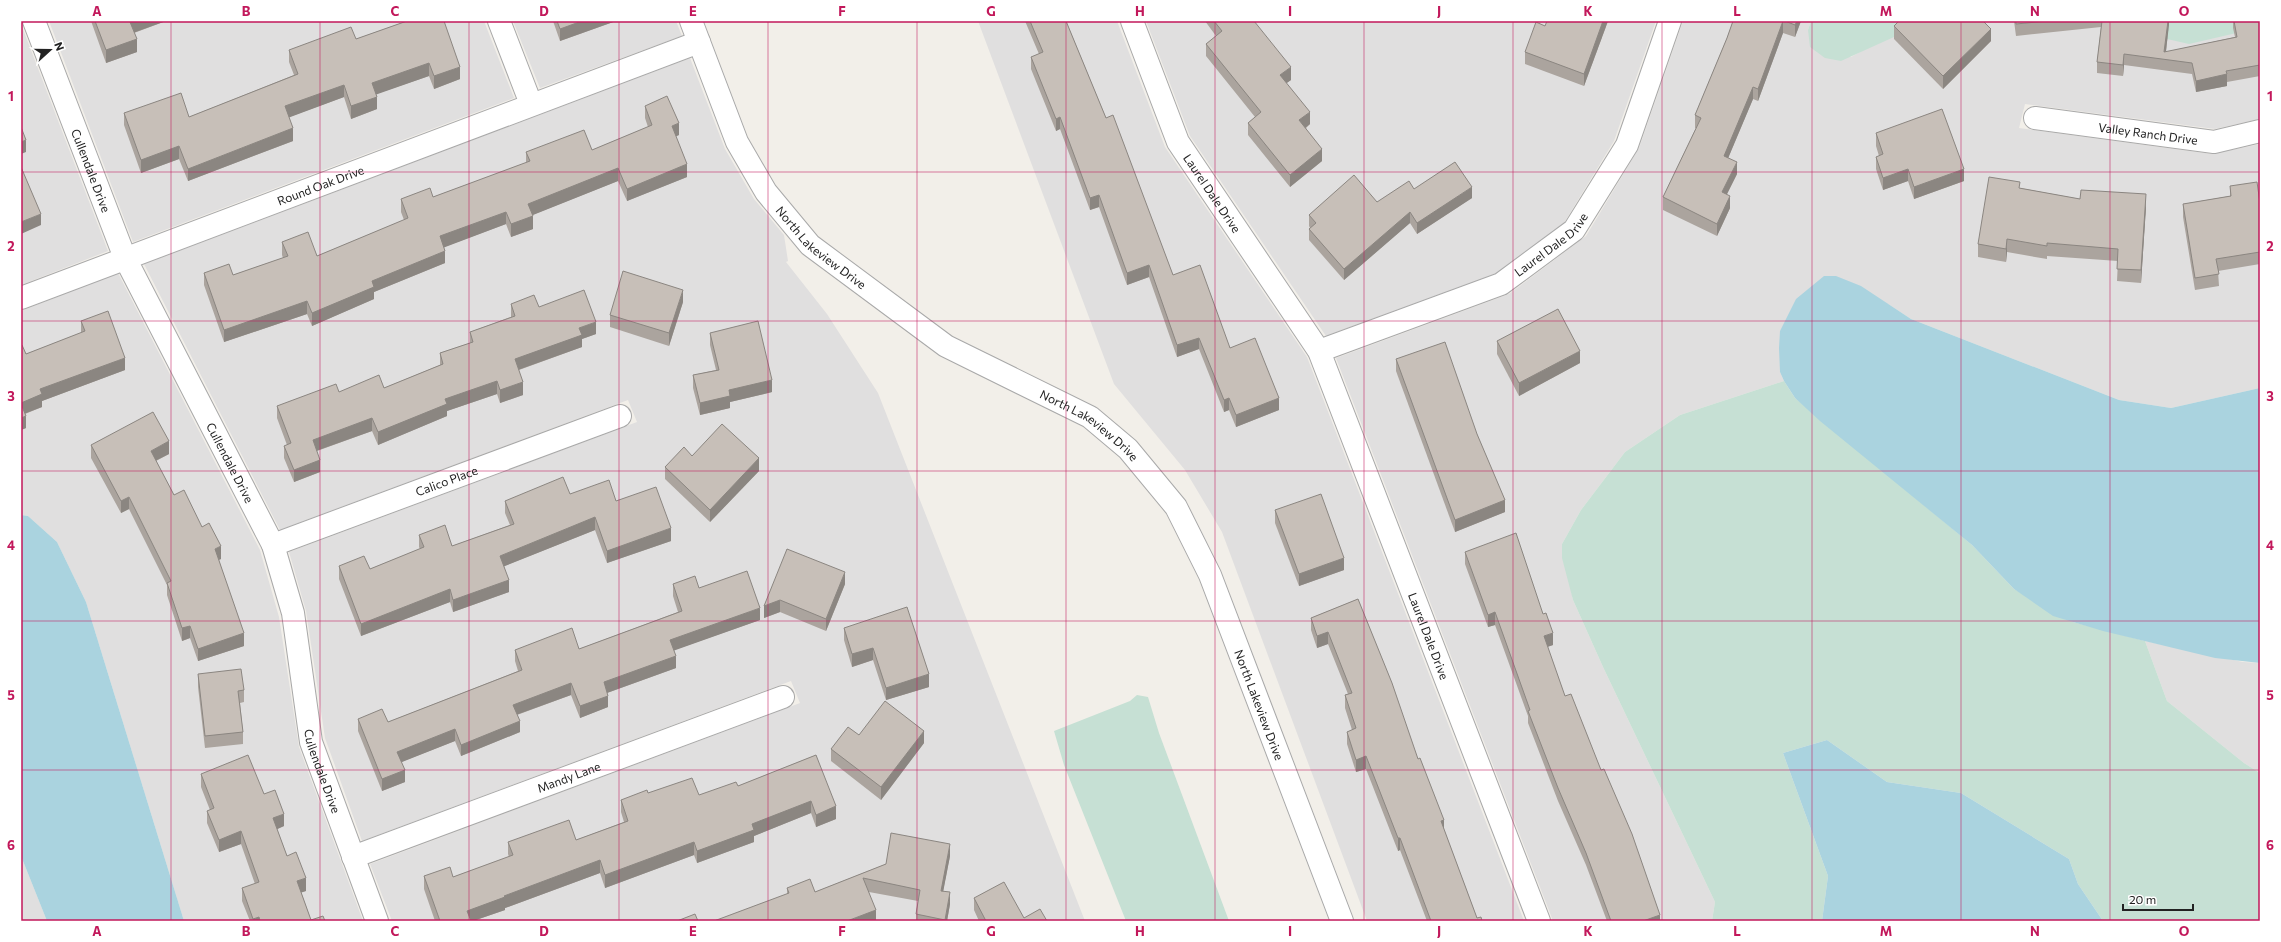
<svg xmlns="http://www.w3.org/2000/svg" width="2281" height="942" font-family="Commissioner,sans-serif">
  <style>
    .residential { fill: #e0dfdf }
    .wetland { fill: #c6e0d4 }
    .water { fill: #aad3df }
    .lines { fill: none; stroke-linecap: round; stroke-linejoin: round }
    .minor-casing { stroke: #a9a9a9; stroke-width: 24 }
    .minor { stroke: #fff; stroke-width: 22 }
    .wall { fill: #aba49e }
    .shaded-wall { fill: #8b8681 }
    .building { fill: #c7bfb8; stroke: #8b8681 }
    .grid { fill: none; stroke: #c2185b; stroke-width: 1; stroke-opacity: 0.55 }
    .labels { text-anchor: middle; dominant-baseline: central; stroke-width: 3; stroke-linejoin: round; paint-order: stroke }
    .street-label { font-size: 12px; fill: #222; stroke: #fff }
    .neatline { fill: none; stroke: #c2185b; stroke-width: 1.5 }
    .grid-label { font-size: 13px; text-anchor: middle; font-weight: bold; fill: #c2185b }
  </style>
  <rect width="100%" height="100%" fill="#f2efe9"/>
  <g class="residential">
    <polygon points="49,21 484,21 514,98 133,242"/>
    <polygon points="513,21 676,21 682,36 540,88"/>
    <polygon points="978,21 1117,21 1165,147 1307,357 1524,921 1367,921 1222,532 1185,470 1114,384"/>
    <polygon points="1146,21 1656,21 1614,141 1564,223 1495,274 1326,336 1190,136"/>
    <polygon points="1683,21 1811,21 1808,30 1851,57 1914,21 2139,21 2260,25 2260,119 2215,129 2025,104 2019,128 2212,154 2260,144 2260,388 2171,408 2119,400 1911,319 1888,304 1780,331 1780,372 1784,381 1680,415 1625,452 1581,510 1562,544 1573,600 1603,667 1715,902 1712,921 1553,921 1336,358 1509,294 1586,236 1639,148"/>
    <polygon points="21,24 108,251 21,285"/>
    <polygon points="690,58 725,149 754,199 784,235 788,261 786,262 827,314 878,393 1085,921 392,921 370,864 800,703 791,681 362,841 325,738 306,611 289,552 637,422 628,400 280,530 144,264"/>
    <polygon points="118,273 260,550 279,617 299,747 363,921 184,921 86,602 57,542 28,516 21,515 21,311"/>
    <polygon points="2145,641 2243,662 2260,663 2260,773 2244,763 2167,701"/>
    <polygon points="21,856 47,921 21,921"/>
  </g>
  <g class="wetland">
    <polygon points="1811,21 1914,21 1905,32 1841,61 1825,58 1810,47 1808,30"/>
    <polygon points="2139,21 2260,21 2260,25 2245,31 2189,44 2167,39"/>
    <polygon points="1784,381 1795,398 1972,545 2014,589 2073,622 2145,641 2167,701 2244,763 2260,773 2260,921 2103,921 2078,884 2069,859 1961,793 1887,782 1827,740 1783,753 1828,876 1822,921 1712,921 1715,902 1603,667 1573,600 1562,558 1562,544 1581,510 1625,452 1680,415"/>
    <polygon points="1137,695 1148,697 1159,733 1229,921 1126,921 1064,765 1054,731 1130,701"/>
  </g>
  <g class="water">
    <polygon points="1824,276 1836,276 1861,286 1911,319 2119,400 2171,408 2260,388 2260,663 2215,658 2103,631 2053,616 2014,589 1972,545 1820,421 1795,398 1784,381 1780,372 1779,348 1780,331 1796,299"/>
    <polygon points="21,515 28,516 57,542 86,602 184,921 47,921 21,856"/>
    <polygon points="1827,740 1887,782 1961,793 2069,859 2078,884 2103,921 1822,921 1828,876 1783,753"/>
  </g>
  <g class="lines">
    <g class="minor-casing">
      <g id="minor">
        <path id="s1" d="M34,21L125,258L273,545L293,613L311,742L377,921"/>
        <polyline points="499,21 531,104"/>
        <path id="s2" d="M691,21L737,142L766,192L810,245L946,346L1090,417L1128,449L1176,507L1210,575L1342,921"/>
        <path id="s3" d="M1132,21L1178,142L1319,351L1539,921"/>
        <path id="s4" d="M2035,118L2214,142L2260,131"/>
        <path id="s5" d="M21,298L699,42"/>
        <path id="s6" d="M1319,351L1501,284L1574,230L1627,145L1670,21"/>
        <path id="s7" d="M273,545L620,416"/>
        <path id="s8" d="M353,857L783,697"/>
      </g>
    </g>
    <use href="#minor" class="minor"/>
  </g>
  <g class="wall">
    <polygon points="91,21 166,21 134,33 137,52 106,63"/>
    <polygon points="407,21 460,79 434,89 429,76 376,94 377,109 351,119 344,97 289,117 293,141 188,181 179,159 141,173 124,125 124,113 189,117 294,75 289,62 289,50 356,39"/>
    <polygon points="553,21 616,21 560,41"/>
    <polygon points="1025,21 1066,21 1106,118 1173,275 1279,410 1236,427 1229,410 1224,412 1199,349 1177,357 1149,277 1127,285 1099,207 1090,210 1060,129 1056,131 1031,69 1031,57 1039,54"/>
    <polygon points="1205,21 1254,21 1291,80 1286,83 1310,124 1306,128 1322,161 1290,187 1248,135 1248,123 1255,117 1206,56 1206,44 1216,36"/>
    <polygon points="1608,21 1584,86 1525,64 1525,52"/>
    <polygon points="1733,21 1801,21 1795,37 1783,33 1758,101 1753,99 1728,158 1737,174 1727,194 1730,208 1717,236 1663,210 1663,197 1696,128 1695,128 1695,115 1727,38"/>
    <polygon points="2014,21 2169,21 2166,52 2235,37 2233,28 2233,21 2260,21 2260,76 2227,82 2227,86 2196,92 2192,74 2124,65 2123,76 2097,73 2097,62 2101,27 2016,36"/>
    <polygon points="1894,26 1991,41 1943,89 1894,39"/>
    <polygon points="645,106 679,135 676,136 687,177 627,201 618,181 532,215 533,229 511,237 506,224 444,247 445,263 374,292 374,299 312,326 307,314 224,342 204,285 204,273 233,275 283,258 282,255 282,242 317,256 404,220 401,212 401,199 433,197 526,163 526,152 592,150 648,127 645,118"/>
    <polygon points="1876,133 1964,181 1914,199 1908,181 1883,190 1876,169 1876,157 1879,156 1876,146"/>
    <polygon points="2230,186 2260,203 2260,264 2218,271 2219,286 2195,290 2183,217 2183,204 2230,196"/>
    <polygon points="2020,188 2080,199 2146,207 2141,283 2117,281 2118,261 2047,256 2047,259 2007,252 2006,262 1978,257 1978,244"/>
    <polygon points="1414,189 1472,198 1417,234 1410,223 1344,280 1309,240 1309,229 1310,228 1309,226 1309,215 1377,202"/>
    <polygon points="683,302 669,346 610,327 610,315"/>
    <polygon points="511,304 539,307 596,334 582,339 582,347 519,370 523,395 500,403 497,394 447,411 447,416 378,445 372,431 317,451 320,472 294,482 284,458 284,446 287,445 277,418 277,406 339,392 384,388 440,365 440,353 470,343 470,332 511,317"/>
    <polygon points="81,321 125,370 42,401 42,407 25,414 26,428 21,430 21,345 26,354 81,333"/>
    <polygon points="710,333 772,392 730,402 730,408 700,415 693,388 693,375 716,370 710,345"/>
    <polygon points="1497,341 1580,363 1519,396 1497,354"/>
    <polygon points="1396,359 1477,434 1505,512 1455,532 1396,371"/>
    <polygon points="91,445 169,454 156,461 174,495 202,527 221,559 219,560 244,646 198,661 190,638 182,641 167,595 167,585 129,509 121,513 91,458"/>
    <polygon points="692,456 759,471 710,522 665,479 665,467"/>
    <polygon points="570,494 616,501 671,541 607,563 595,530 504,566 509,592 453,612 450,602 361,636 339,579 339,566 370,569 420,549 419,547 419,535 452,546 510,525 505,513 505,501"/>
    <polygon points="1275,510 1344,570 1299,586 1275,523"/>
    <polygon points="787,549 845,584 826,631 780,612 764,618"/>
    <polygon points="1465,552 1553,645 1547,647 1565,696 1660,921 1607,921 1586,865 1558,801 1528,723 1528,716 1495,625 1488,627 1465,564"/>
    <polygon points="673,584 699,588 760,620 674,650 676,668 607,693 608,707 580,718 571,695 517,715 520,732 461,756 455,741 401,762 405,782 382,791 358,731 358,719 388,722 518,671 515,661 515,650 579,649 678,612 673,596"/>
    <polygon points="1358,599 1477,918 1482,921 1427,921 1400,850 1398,851 1366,769 1356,772 1347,744 1347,732 1352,730 1345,708 1345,695 1348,694 1328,644 1317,648 1311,630 1311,618"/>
    <polygon points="844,628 929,687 886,700 873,660 852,667 844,640"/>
    <polygon points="198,674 244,690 244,702 240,703 243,732 243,744 205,748 198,687"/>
    <polygon points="859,735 924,743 881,800 831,761 831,749"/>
    <polygon points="816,755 836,819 816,827 811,813 754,836 754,842 697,863 694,855 605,888 600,873 505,908 505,910 473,921 435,921 424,889 424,876 453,877 509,857 508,854 508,842 576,840 624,822 621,812 621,800 648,793 699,795 738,786"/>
    <polygon points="201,774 264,794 284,826 277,829 287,856 306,891 301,892 311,920 325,921 250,921 242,901 242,888 255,884 241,844 219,852 207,823 207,811 210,810 201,787"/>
    <polygon points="950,856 943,891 950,904 947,921 916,921 916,914 918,901 869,892 876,921 787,894 787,888 815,892 886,864"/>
    <polygon points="974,898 1024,918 1047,921 979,921 974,910"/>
  </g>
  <g class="shaded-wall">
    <polygon points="133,21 166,21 130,34 130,22"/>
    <polygon points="582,21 616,21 560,41 560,29"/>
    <polygon points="1603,21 1608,21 1584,86 1584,74"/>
    <polygon points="1783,21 1783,33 1758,101 1758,89"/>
    <polygon points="1797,21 1801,21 1795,37 1795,25"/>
    <polygon points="2168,21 2169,21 2169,25 2165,59 2164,52"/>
    <polygon points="1991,29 1991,41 1943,89 1943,76"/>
    <polygon points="137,39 137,52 106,63 106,50"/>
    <polygon points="2124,54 2124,65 2123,76 2123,65"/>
    <polygon points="429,63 429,76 372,96 372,83"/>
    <polygon points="460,67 460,79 434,89 434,76"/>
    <polygon points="1291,67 1291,80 1280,88 1280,75"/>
    <polygon points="2227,74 2227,86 2196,92 2196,81"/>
    <polygon points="344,85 344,97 285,119 285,106"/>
    <polygon points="1753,87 1753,99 1724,168 1724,156"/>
    <polygon points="377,97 377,109 351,119 351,106"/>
    <polygon points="1310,112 1310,124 1299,133 1299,120"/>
    <polygon points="1060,117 1060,129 1056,131 1056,119"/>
    <polygon points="679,123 679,135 672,138 672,126"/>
    <polygon points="293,128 293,141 188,181 188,169"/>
    <polygon points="26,140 26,152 21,154 21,142"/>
    <polygon points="179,146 179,159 141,173 141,160"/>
    <polygon points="1322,149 1322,161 1290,187 1290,175"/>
    <polygon points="1737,162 1737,174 1722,204 1722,192"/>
    <polygon points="687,164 687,177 627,201 627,189"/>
    <polygon points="618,168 618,181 528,217 528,204"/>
    <polygon points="1908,169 1908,181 1883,190 1883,178"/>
    <polygon points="1964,169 1964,181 1914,199 1914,187"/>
    <polygon points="1472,187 1472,198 1417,234 1417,223"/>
    <polygon points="2146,194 2146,207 2141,283 2141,270"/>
    <polygon points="1099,195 1099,207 1090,210 1090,198"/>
    <polygon points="1730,196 1730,208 1717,236 1717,224"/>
    <polygon points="506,212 506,224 440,249 440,236"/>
    <polygon points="1410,212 1410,223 1344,280 1344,269"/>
    <polygon points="41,214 41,225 21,234 21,222"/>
    <polygon points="533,216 533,229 511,237 511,224"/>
    <polygon points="2007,239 2007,252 2006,262 2006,249"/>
    <polygon points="445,251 445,263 374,292 374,299 312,326 312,313 372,281"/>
    <polygon points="1149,265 1149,277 1127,285 1127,273"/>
    <polygon points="683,290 683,302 669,346 669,333"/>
    <polygon points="307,301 307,314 224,342 224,330"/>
    <polygon points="596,322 596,334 582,339 582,347 515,371 515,359 579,328"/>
    <polygon points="1199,338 1199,349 1177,357 1177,345"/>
    <polygon points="1580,351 1580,363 1519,396 1519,383"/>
    <polygon points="125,358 125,370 42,401 42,407 21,415 21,403 40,389"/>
    <polygon points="772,380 772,392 730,402 730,408 700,415 700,403 729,390"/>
    <polygon points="497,381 497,394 447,411 447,416 378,445 378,432 445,399"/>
    <polygon points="523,382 523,395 500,403 500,390"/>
    <polygon points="1229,398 1229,410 1224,412 1224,400"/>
    <polygon points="1279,398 1279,410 1236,427 1236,415"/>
    <polygon points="26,416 26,428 21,430 21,418"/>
    <polygon points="372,418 372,431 313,452 313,440"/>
    <polygon points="169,441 169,454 151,463 151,451"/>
    <polygon points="759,458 759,471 710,522 710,510"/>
    <polygon points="320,460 320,472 294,482 294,470"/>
    <polygon points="129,497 129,509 121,513 121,501"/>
    <polygon points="1505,500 1505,512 1455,532 1455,520"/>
    <polygon points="595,517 595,530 500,568 500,556"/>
    <polygon points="671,528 671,541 607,563 607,551"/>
    <polygon points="221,546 221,559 215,561 215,549"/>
    <polygon points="1344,558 1344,570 1299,586 1299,574"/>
    <polygon points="845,572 845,584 826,631 826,619"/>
    <polygon points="509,580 509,592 453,612 453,600"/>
    <polygon points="450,589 450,602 361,636 361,624"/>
    <polygon points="780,600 780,612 764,618 764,606"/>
    <polygon points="760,608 760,620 670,652 670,640"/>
    <polygon points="1495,612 1495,625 1488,627 1488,615"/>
    <polygon points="190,626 190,638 182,641 182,628"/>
    <polygon points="1328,632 1328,644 1317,648 1317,636"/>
    <polygon points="244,633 244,646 198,661 198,649"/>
    <polygon points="1553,633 1553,645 1544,648 1544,636"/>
    <polygon points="873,648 873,660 852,667 852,654"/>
    <polygon points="676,656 676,668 604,694 604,682"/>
    <polygon points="929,674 929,687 886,700 886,688"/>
    <polygon points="571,683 571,695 513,716 513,705"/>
    <polygon points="608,696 608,707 580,718 580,706"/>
    <polygon points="520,721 520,732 461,756 461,745"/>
    <polygon points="455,729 455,741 397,764 397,752"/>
    <polygon points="924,731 924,743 881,800 881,787"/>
    <polygon points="1366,756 1366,769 1356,772 1356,760"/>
    <polygon points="405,770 405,782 382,791 382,779"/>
    <polygon points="811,801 811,813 754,836 754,842 697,863 697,851 752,824"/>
    <polygon points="836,806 836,819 816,827 816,815"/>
    <polygon points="284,814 284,826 273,831 273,818"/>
    <polygon points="1444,820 1444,832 1441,821"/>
    <polygon points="241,831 241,844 219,852 219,840"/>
    <polygon points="1398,838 1400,838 1400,850 1398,851"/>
    <polygon points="694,842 694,855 605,888 605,875"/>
    <polygon points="950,844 950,856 941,903 941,891"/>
    <polygon points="600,860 600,873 505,908 505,910 473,921 467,921 467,911 504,896"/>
    <polygon points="306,878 306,891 297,894 297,881"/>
    <polygon points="950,892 950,904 947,921 945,921"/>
    <polygon points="876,910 876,921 847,921"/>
    <polygon points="1660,915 1660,921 1643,921"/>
    <polygon points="259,917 259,921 253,921 253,919"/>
  </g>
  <g class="building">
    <polygon points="95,21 133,21 130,22 137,39 106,50"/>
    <polygon points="407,21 444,21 460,67 434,76 429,63 372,83 377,97 351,106 344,85 285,106 293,128 188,169 179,146 141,160 124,113 181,93 189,117 298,74 289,50 351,27 356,39"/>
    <polygon points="557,21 582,21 560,29"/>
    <polygon points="1030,21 1066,21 1106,118 1113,115 1173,275 1200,265 1230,348 1255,338 1279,398 1236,415 1229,398 1224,400 1199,338 1177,345 1149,265 1127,273 1099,195 1090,198 1060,117 1056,119 1031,57 1043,52"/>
    <polygon points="1214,21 1254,21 1291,67 1280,75 1310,112 1299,120 1322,149 1290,175 1248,123 1261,112 1206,44 1222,31"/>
    <polygon points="1547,21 1603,21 1584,74 1525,52 1536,22 1545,26"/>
    <polygon points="1733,21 1783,21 1758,89 1753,87 1724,156 1737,162 1722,192 1730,196 1717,224 1663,197 1701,118 1695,115 1727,38"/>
    <polygon points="1785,21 1797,21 1795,25"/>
    <polygon points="1899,21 1983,21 1991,29 1943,76 1894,26"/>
    <polygon points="2016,21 2047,21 2016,24"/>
    <polygon points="2102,21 2168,21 2164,52 2237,37 2234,21 2260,21 2260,65 2226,71 2227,74 2196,81 2192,63 2124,54 2123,65 2097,62"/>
    <polygon points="667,96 679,123 672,126 687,164 627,189 618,168 528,204 533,216 511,224 506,212 440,236 445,251 372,281 374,287 312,313 307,301 224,330 204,273 229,264 233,275 288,256 282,242 308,232 317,256 408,218 401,199 430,188 433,197 530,161 526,152 584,130 592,150 652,125 645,106"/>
    <polygon points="1942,109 1964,169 1914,187 1908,169 1883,178 1876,157 1883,154 1876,133"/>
    <polygon points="21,127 26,140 21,142"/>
    <polygon points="1455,162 1472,187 1417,223 1410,212 1344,269 1309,229 1316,223 1309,215 1354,175 1377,202 1409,181 1414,189"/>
    <polygon points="21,167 41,214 21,222"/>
    <polygon points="1989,177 2020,182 2019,188 2080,199 2081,190 2146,194 2141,270 2117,269 2118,249 2047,243 2047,246 2007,239 2006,249 1978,244"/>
    <polygon points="2257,182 2260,203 2260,252 2216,259 2219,274 2195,278 2183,204 2231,196 2230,186"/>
    <polygon points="623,271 683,290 669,333 610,315"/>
    <polygon points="584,290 596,322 579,328 582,335 515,359 523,382 500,390 497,381 445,399 447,404 378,432 372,418 313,440 320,460 294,470 284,446 291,443 277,406 336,384 339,392 379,375 384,388 443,364 440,353 473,342 470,332 515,316 511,304 534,295 539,307"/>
    <polygon points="1558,309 1580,351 1519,383 1497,341"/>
    <polygon points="108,311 125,358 40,389 42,394 21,403 21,345 22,345 26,354 85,331 81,321"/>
    <polygon points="758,321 772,380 729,390 730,396 700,403 693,375 719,370 710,333"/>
    <polygon points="1445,342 1477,434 1505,500 1455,520 1396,359"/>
    <polygon points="21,404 26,416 21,418"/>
    <polygon points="153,412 169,441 151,451 174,495 184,490 202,527 209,523 221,546 215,549 244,633 198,649 190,626 182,628 167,583 171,581 129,497 121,501 91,445"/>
    <polygon points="722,424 759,458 710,510 665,467 684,447 692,456"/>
    <polygon points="563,477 570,494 609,480 616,501 656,487 671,528 607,551 595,517 500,556 509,580 453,600 450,589 361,624 339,566 364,556 370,569 424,547 419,535 445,525 452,546 514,524 505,501"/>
    <polygon points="1321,494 1344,558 1299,574 1275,510"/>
    <polygon points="1516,533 1543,614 1546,613 1553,633 1544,636 1565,696 1571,694 1601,770 1604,769 1632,834 1660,915 1643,921 1611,921 1586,853 1558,788 1528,711 1530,710 1495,612 1488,615 1465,552"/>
    <polygon points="787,549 845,572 826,619 780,600 764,606"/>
    <polygon points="747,571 760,608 670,640 676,656 604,682 608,696 580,706 571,683 513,705 520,721 461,745 455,729 397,752 405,770 382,779 358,719 382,709 388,722 522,670 515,650 572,628 579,649 682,611 673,584 695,576 699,588"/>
    <polygon points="1358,599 1392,683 1418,759 1420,758 1444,820 1441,821 1477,918 1481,917 1482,921 1431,921 1400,838 1398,838 1366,756 1356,760 1347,732 1356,728 1345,695 1352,693 1328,632 1317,636 1311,618"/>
    <polygon points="907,607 929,674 886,688 873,648 852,654 844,628"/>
    <polygon points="241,669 244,690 238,691 243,732 205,736 198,674"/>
    <polygon points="885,701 924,731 881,787 831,749 848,727 859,735"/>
    <polygon points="248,755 264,794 275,790 284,814 273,818 287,856 296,852 306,878 297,881 311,920 323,916 325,921 260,921 259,917 253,919 242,888 259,882 241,831 219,840 207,811 214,808 201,774"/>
    <polygon points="816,755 836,806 816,815 811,801 752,824 754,830 697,851 694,842 605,875 600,860 504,896 505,897 467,911 471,921 440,921 424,876 450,867 453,877 513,855 508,842 569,820 576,840 628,821 621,800 647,790 648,793 692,778 699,795 736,782 738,786"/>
    <polygon points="891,833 950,844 941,891 950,892 945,920 916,914 920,890 863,878 876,910 847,921 714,921 789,893 787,888 810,879 815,892 886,864"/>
    <polygon points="1004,882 1024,918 1040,909 1047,921 986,921 974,898"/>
    <polygon points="695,914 698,921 677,921"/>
  </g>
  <path class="grid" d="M171,21V921M320,21V921M469,21V921M619,21V921M768,21V921M917,21V921M1066,21V921M1215,21V921M1364,21V921M1513,21V921M1662,21V921M1812,21V921M1961,21V921M2110,21V921M21,172H2260M21,321H2260M21,471H2260M21,621H2260M21,770H2260"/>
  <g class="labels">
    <g class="street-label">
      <text stroke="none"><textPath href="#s4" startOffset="114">Valley Ranch Drive</textPath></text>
      <text stroke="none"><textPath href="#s1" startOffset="160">Cullendale Drive</textPath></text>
      <text stroke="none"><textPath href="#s5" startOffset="320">Round Oak Drive</textPath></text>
      <text stroke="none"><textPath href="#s3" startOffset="191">Laurel Dale Drive</textPath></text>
      <text stroke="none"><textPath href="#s6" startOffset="258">Laurel Dale Drive</textPath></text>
      <text stroke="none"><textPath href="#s2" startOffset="266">North Lakeview Drive</textPath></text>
      <text stroke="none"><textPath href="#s2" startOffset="590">North Lakeview Drive</textPath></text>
      <text stroke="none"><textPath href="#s1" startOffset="484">Cullendale Drive</textPath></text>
      <text stroke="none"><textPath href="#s7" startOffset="185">Calico Place</textPath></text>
      <text stroke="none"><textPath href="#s3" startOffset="687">Laurel Dale Drive</textPath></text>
      <text stroke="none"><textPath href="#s2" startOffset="926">North Lakeview Drive</textPath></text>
      <text stroke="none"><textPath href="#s1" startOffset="809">Cullendale Drive</textPath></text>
      <text stroke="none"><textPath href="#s8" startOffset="230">Mandy Lane</textPath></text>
    </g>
  </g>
  <rect width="2281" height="942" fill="none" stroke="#ffffff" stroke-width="44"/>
  <g transform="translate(50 50) rotate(69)" stroke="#ffffff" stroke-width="3" paint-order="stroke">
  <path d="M0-3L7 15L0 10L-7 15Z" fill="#222222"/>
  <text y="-6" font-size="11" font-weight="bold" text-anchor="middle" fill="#222222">N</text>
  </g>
  <path d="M2123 904v6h70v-6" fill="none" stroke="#222222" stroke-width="2"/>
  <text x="2129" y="904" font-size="12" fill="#222222" stroke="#ffffff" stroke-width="3" paint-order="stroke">20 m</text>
  <rect x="22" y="22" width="2237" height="898" class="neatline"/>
  <g class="grid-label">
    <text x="97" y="16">A</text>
    <text x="246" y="16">B</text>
    <text x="395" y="16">C</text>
    <text x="544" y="16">D</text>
    <text x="693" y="16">E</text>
    <text x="842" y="16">F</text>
    <text x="991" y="16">G</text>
    <text x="1140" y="16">H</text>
    <text x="1290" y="16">I</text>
    <text x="1439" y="16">J</text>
    <text x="1588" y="16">K</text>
    <text x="1737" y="16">L</text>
    <text x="1886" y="16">M</text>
    <text x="2035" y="16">N</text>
    <text x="2184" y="16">O</text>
    <text x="11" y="101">1</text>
    <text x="2270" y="101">1</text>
    <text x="11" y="251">2</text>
    <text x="2270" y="251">2</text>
    <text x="11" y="401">3</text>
    <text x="2270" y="401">3</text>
    <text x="11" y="550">4</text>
    <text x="2270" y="550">4</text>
    <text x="11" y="700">5</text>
    <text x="2270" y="700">5</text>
    <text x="11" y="850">6</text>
    <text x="2270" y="850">6</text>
    <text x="97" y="936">A</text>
    <text x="246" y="936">B</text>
    <text x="395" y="936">C</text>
    <text x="544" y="936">D</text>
    <text x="693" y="936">E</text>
    <text x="842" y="936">F</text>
    <text x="991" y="936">G</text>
    <text x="1140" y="936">H</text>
    <text x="1290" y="936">I</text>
    <text x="1439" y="936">J</text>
    <text x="1588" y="936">K</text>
    <text x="1737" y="936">L</text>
    <text x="1886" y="936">M</text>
    <text x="2035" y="936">N</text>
    <text x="2184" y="936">O</text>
  </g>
</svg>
